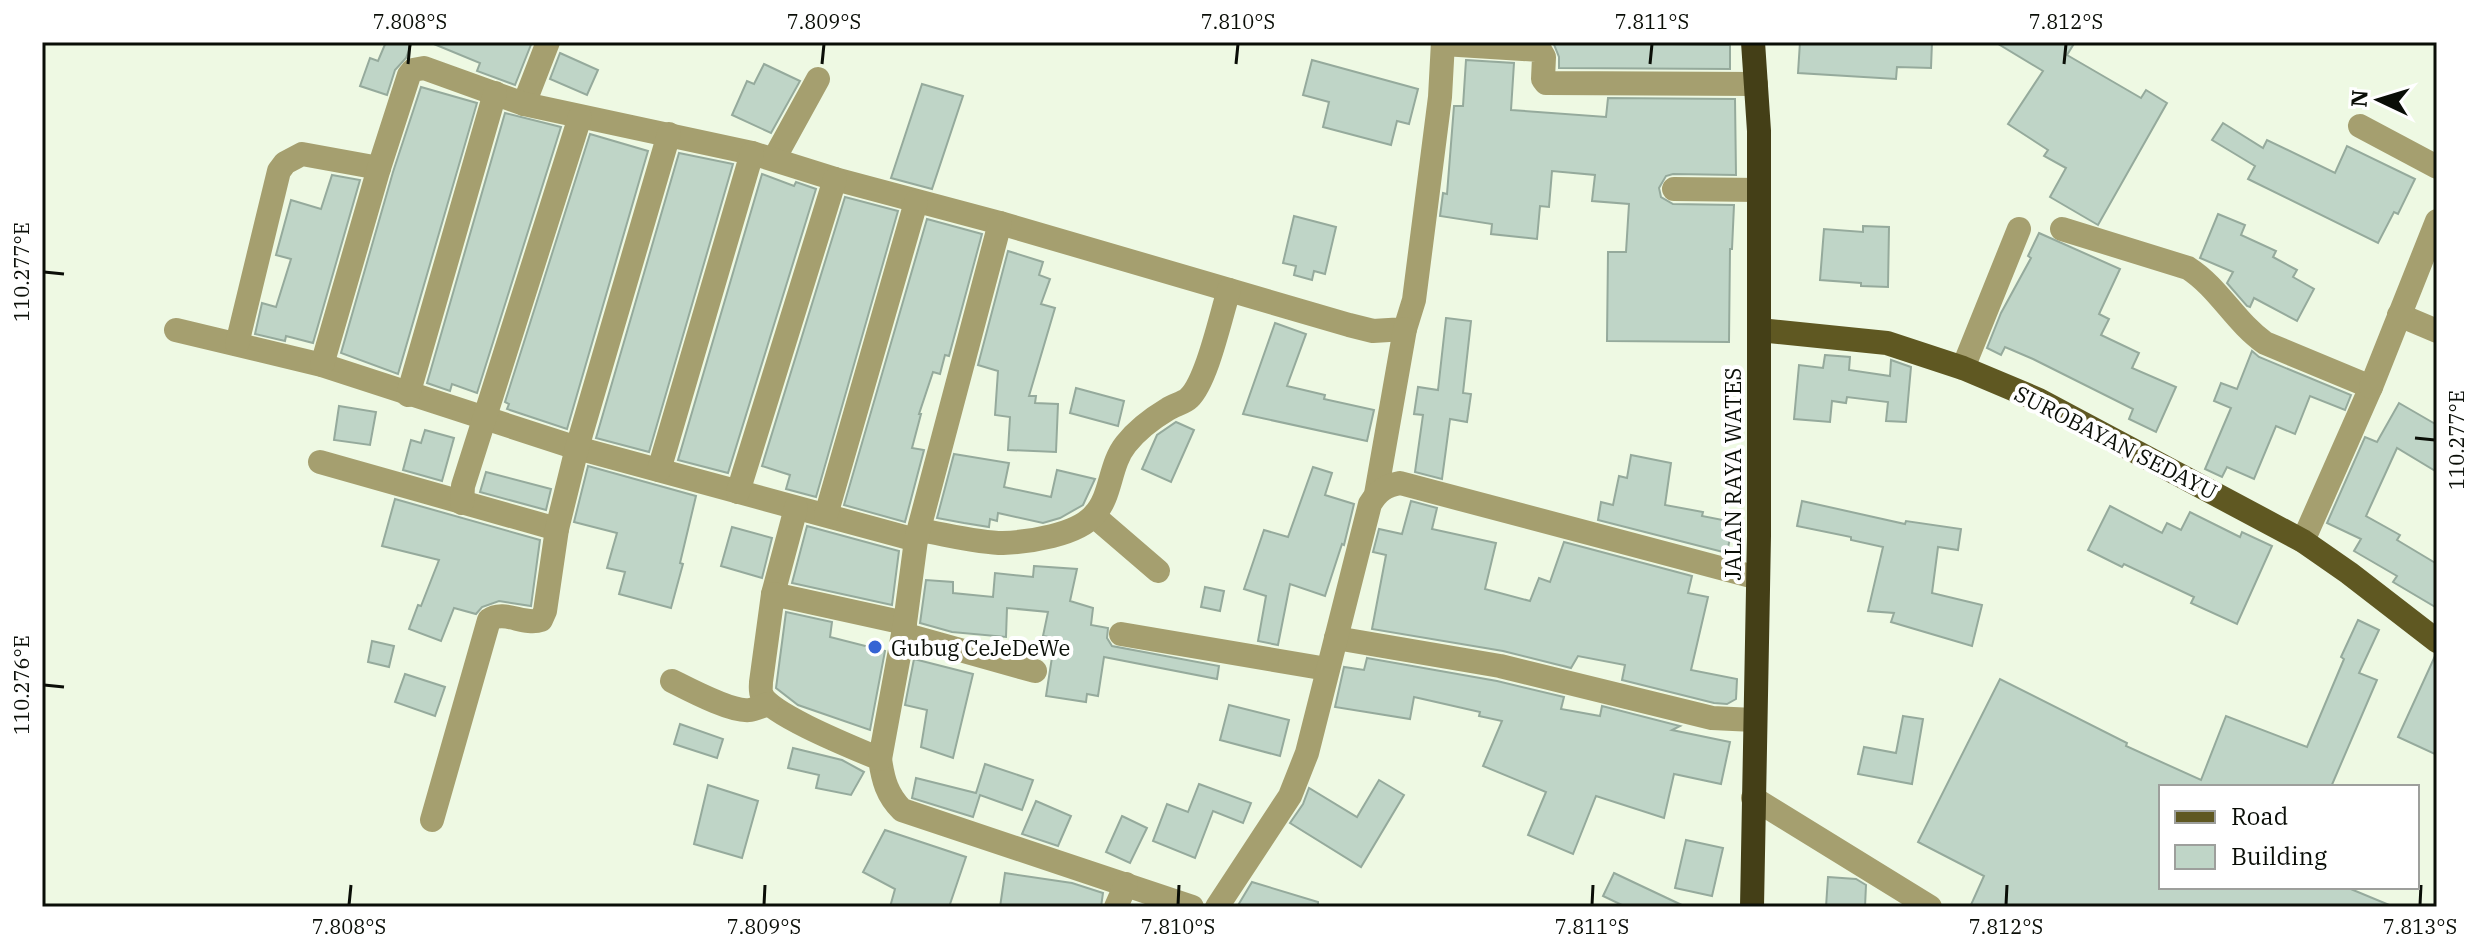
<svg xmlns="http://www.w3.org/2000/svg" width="2479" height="949" font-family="'IBM Plex Serif',serif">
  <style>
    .building { fill: #bfd5c7; stroke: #95aa9c; stroke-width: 2 }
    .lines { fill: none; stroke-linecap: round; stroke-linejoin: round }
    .minor { stroke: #a59f6f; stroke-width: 24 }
    .major { stroke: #5f5822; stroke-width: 24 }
    .highway { stroke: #443f17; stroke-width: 24 }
    .ticks { fill: none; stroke: #0a0e07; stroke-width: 3 }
    .poi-dot { fill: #3564d4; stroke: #fff; stroke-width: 3 }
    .labels { text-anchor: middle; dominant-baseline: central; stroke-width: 8; stroke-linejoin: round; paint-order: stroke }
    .street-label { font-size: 22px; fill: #0a0e07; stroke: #fff }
    .poi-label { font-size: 22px; fill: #0a0e07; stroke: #fff; text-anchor: start }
    .neatline { fill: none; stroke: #0a0e07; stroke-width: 3 }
    .ticks-label { font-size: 20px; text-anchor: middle; fill: #0a0e07 }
  </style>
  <rect width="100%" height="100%" fill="#eef9e3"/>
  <g class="building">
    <polygon points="386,42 412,42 406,58 395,70 387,95 360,86 370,58 378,61"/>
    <polygon points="429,42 532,42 515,85 477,71 480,63"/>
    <polygon points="1553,42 1730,45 1730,69 1559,68 1559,57"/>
    <polygon points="1800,42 1932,42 1931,68 1897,67 1896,79 1798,73"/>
    <polygon points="1995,42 2075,42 2067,55 2141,98 2146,90 2167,103 2098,225 2050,197 2066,168 2044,156 2048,150 2008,124 2043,71"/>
    <polygon points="560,53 598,70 587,95 550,79"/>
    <polygon points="1312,60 1418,89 1409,124 1397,121 1391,145 1323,127 1329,102 1303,95"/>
    <polygon points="1466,60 1514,63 1511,110 1606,117 1608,98 1735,99 1736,175 1673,174 1666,176 1659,188 1661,197 1673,204 1734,205 1732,249 1730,249 1729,342 1607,341 1608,252 1626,252 1629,204 1592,201 1595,175 1552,171 1549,207 1540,206 1537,239 1491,234 1492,224 1440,216 1443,193 1447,194 1454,106 1463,106"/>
    <polygon points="764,64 800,81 771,133 732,115 747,81 754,84"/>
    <polygon points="922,84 963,96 932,189 891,178"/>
    <polygon points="421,87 477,103 398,374 341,353 393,172"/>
    <polygon points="505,113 561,127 477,393 452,384 450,391 427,383"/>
    <polygon points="2223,123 2263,148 2267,140 2335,173 2347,146 2415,179 2398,214 2394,212 2378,243 2248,179 2255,166 2212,140"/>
    <polygon points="590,134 648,151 567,429 507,409 509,404 505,402"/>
    <polygon points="679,153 733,164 649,452 596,438"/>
    <polygon points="762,174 794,186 796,182 816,189 728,473 678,460"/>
    <polygon points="332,175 360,180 313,343 286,336 285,341 255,334 262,303 276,307 291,259 276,255 291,200 321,209"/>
    <polygon points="845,197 898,211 816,497 786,489 790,475 762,466"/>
    <polygon points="2218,214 2245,225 2241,235 2276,251 2273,257 2297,270 2293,277 2314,289 2297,321 2254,298 2250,307 2247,306 2227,283 2233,272 2200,258"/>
    <polygon points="1294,216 1336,227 1325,274 1314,271 1312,280 1294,275 1296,266 1283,263"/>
    <polygon points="927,219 982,234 949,356 945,355 940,374 933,372 919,414 921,414 912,448 924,450 905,522 844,505"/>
    <polygon points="1863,226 1889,227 1888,287 1861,286 1861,283 1820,280 1824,229 1863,232"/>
    <polygon points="2039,233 2120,269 2099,314 2109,319 2101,335 2139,353 2132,368 2176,387 2156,432 2129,419 2133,409 2033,359 2005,347 2001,355 1987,348 2001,313 2031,258 2028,256"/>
    <polygon points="1008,251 1043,262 1039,275 1050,279 1041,304 1055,308 1029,396 1036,396 1035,403 1058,404 1056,452 1008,450 1010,417 995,415 998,371 978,365"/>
    <polygon points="1446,318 1471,321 1463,393 1471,394 1467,422 1450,419 1442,479 1415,472 1423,415 1414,414 1418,387 1438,390"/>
    <polygon points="1275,323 1306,334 1287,386 1325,395 1324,399 1374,410 1367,441 1243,414"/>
    <polygon points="2252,351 2259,357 2351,395 2345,410 2310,396 2295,434 2276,426 2254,479 2227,467 2222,477 2205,469 2231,408 2214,401 2221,383 2237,389"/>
    <polygon points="1825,355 1850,357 1849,370 1890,376 1891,360 1911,367 1906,422 1886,421 1888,402 1847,397 1846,403 1832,401 1830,422 1794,419 1799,365 1823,368"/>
    <polygon points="1076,388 1124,401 1118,426 1070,413"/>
    <polygon points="2399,403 2437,425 2437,472 2397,448 2366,516 2400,535 2397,540 2437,564 2437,608 2393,582 2397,576 2354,551 2361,539 2327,523 2365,437 2377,442"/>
    <polygon points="339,406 376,412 370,445 334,440"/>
    <polygon points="1176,422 1194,430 1171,482 1142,469 1157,435"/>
    <polygon points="425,430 454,438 442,481 403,470 411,440 421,443"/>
    <polygon points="954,454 1009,463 1004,487 1051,497 1057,470 1095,479 1083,505 1060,518 1043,523 998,513 997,521 990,519 989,527 964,523 937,518"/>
    <polygon points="1631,455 1671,463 1665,505 1703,512 1702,516 1733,522 1727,553 1598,520 1601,502 1613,505 1619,476 1627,478"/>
    <polygon points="588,466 696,496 680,563 683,564 671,608 619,594 625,572 607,568 617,533 574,522"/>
    <polygon points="1313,467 1332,473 1325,495 1354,504 1344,545 1342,544 1325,596 1290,584 1278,645 1258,641 1266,596 1244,589 1264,530 1288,537"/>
    <polygon points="486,472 551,489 546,510 480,492"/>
    <polygon points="395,499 540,540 531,606 499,601 482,607 476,614 454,608 441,641 409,629 418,605 421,606 439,560 382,546"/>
    <polygon points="1411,501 1437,508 1432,529 1496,543 1485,589 1530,601 1539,578 1550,582 1564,542 1692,576 1688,593 1708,597 1691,670 1737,679 1736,699 1727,704 1714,703 1622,680 1625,665 1578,656 1571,668 1503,651 1372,629 1386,555 1373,552 1379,529 1402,534"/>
    <polygon points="1802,501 1905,524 1906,521 1961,529 1958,550 1938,547 1932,593 1982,605 1972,646 1891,622 1894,613 1868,611 1883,547 1851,540 1851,537 1797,526"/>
    <polygon points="2110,506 2162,533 2167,523 2181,530 2190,512 2240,537 2242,532 2272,546 2237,624 2191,603 2194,597 2124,564 2122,567 2088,550"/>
    <polygon points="807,526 899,551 892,605 792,583"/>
    <polygon points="732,527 772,538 762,578 721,566"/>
    <polygon points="1034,566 1077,569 1070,601 1093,608 1091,625 1108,628 1107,638 1112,646 1219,666 1217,679 1104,657 1098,696 1087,694 1086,702 1046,696 1055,638 1043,636 1048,612 1007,608 1006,637 952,632 920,623 926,580 953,582 953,593 993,597 995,573 1033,577"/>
    <polygon points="1205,587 1224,591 1220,611 1201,607"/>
    <polygon points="786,612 832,622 830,637 885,651 870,730 798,705 776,688"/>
    <polygon points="2358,620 2379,630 2359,673 2377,680 2331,787 2161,787 2161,887 2346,887 2394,907 1970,907 1984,876 1918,842 2000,679 2127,743 2126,746 2201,780 2226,716 2307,747 2344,659 2341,657"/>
    <polygon points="372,641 394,646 389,667 368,662"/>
    <polygon points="2435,656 2437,656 2437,755 2398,737"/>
    <polygon points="1367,658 1497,681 1564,697 1561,709 1600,716 1602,706 1680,726 1672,730 1730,742 1721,784 1674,774 1664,818 1596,796 1573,854 1528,835 1546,792 1483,766 1502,721 1479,716 1480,712 1414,697 1410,719 1335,707 1344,667 1364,670"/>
    <polygon points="914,659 973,674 953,758 921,747 927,710 905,705"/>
    <polygon points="405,674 445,687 435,716 395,702"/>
    <polygon points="1229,705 1289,720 1280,756 1220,740"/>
    <polygon points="1903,716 1923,719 1912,784 1858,774 1864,747 1896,753"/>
    <polygon points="680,724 723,739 717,758 674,744"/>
    <polygon points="793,748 842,760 864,772 851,795 816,788 819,775 788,768"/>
    <polygon points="985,764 1033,780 1022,810 980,795 973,817 912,798 916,778 976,793"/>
    <polygon points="1379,780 1404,795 1361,867 1290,823 1303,804 1309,788 1357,817"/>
    <polygon points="1199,784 1251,803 1243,823 1213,811 1195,858 1153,841 1167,804 1188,812"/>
    <polygon points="708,785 758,801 742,858 694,844"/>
    <polygon points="1036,801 1071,816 1058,846 1022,834"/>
    <polygon points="1122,816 1147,828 1130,863 1106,852"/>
    <polygon points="885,830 966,857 949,907 890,907 895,889 863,872"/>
    <polygon points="1686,840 1723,848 1712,896 1675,888"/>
    <polygon points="1005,873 1072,883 1103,893 1101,907 1000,907"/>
    <polygon points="1614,873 1686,907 1626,907 1603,896"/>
    <polygon points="1828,877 1856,879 1866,885 1865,907 1826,907"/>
    <polygon points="1252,882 1318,902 1318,907 1237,907"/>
  </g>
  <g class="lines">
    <g class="minor">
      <polyline points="1443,44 1540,50 1544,57 1543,79 1546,83 1756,84"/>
      <polyline points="524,104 548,42"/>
      <polyline points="2360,126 2437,167"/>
      <polyline points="774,159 818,79"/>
      <polyline points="1674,189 1759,190"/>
      <path d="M2062,229L2188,268C2219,288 2235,322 2265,343L2371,387L2303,541"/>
      <polyline points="2399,315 2437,331"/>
      <polyline points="176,330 322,365 577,448 916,540"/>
      <polyline points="237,344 279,171 285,163 302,154 379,168"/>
      <polyline points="322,365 379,168 409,75 413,70 424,68 524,104 752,153 835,179 1000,223 1349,325 1373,331 1405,329 1414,300 1440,97 1443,42"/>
      <polyline points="1963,368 2019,229"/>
      <polyline points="2371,387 2437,221"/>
      <polyline points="408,395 495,93"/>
      <polyline points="320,462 557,529"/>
      <polyline points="659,470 752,153"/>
      <polyline points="738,492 835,179"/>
      <polyline points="1376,494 1405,329"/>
      <polyline points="462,503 463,486 580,117"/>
      <polyline points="826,515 916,202"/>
      <polyline points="1094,516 1158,571"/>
      <path d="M919,530C944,534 979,543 1003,543C1029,542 1077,535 1094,515C1112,496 1109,465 1126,444C1137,430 1153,418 1168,409C1174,405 1184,403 1189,398C1207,381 1221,315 1229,290"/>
      <polyline points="773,594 796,508"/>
      <path d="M905,623L773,594L761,682C761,686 760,691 762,695C768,714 859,750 880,759C883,780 887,795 902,810L1192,907"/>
      <polyline points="903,634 1035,671"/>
      <polyline points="1121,634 1327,669"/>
      <polyline points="1336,638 1500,666 1712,718 1754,720"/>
      <path d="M672,681C688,689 733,713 750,710C756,709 762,706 768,704"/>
      <polyline points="880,759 905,623 916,540 1000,223"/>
      <polyline points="1753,798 1930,907"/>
      <path d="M432,820L489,620C504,609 524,626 541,620L545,611L557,529L577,448L669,134"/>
      <polyline points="1116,907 1126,884"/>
      <path d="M1217,907L1290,796L1307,753L1370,504C1378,491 1385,486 1400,483L1758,578"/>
    </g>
    <polyline class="major" points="1759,330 1887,343 1963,368 2039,400 2303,541 2349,573 2437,641"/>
    <polyline class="highway" points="1752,907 1759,536 1759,131 1753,42"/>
  </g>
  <path class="ticks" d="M408,64L410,44M822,64L824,44M1236,64L1238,44M1650,64L1652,44M2064,64L2066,44M44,272L64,274M2415,438L2435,440M44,685L64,687M349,905L351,885M764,905L765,885M1178,905L1179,885M1592,905L1593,885M2006,905L2007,885M2420,905L2421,885"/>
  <circle class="poi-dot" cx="875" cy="647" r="8"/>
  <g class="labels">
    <g class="street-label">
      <text transform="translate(2116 442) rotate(27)">SUROBAYAN SEDAYU</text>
      <text transform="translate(1732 474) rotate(-90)">JALAN RAYA WATES</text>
    </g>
    <g class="poi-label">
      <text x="891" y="647">Gubug CeJeDeWe</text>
    </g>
  </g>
  <rect width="2479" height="949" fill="none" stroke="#ffffff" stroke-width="88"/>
  <rect x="2159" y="785" width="260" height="104" fill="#ffffff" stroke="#9d9f9c" stroke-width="2"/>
  <rect x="2175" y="811" width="40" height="12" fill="#5f5822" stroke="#9d9f9c" stroke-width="2"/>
  <text x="2231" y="825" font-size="24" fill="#0a0e07">Road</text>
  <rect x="2175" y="845" width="40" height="24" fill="#bfd5c7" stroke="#9d9f9c" stroke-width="2"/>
  <text x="2231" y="865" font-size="24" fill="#0a0e07">Building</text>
  <g transform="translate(2379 100) rotate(274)" stroke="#ffffff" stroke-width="6" paint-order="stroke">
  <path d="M0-6L14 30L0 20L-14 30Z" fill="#0a0e07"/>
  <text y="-12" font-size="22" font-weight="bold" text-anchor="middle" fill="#0a0e07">N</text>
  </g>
  <rect x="44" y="44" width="2391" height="861" class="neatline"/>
  <g class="ticks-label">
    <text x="410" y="29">7.808°S</text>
    <text x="824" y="29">7.809°S</text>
    <text x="1238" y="29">7.810°S</text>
    <text x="1652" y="29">7.811°S</text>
    <text x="2066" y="29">7.812°S</text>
    <text transform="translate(22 272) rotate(-90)" y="7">110.277°E</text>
    <text transform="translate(2457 440) rotate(-90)" y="7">110.277°E</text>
    <text transform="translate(22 685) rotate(-90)" y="7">110.276°E</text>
    <text x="349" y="934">7.808°S</text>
    <text x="764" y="934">7.809°S</text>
    <text x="1178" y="934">7.810°S</text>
    <text x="1592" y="934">7.811°S</text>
    <text x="2006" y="934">7.812°S</text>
    <text x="2420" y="934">7.813°S</text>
  </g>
</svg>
